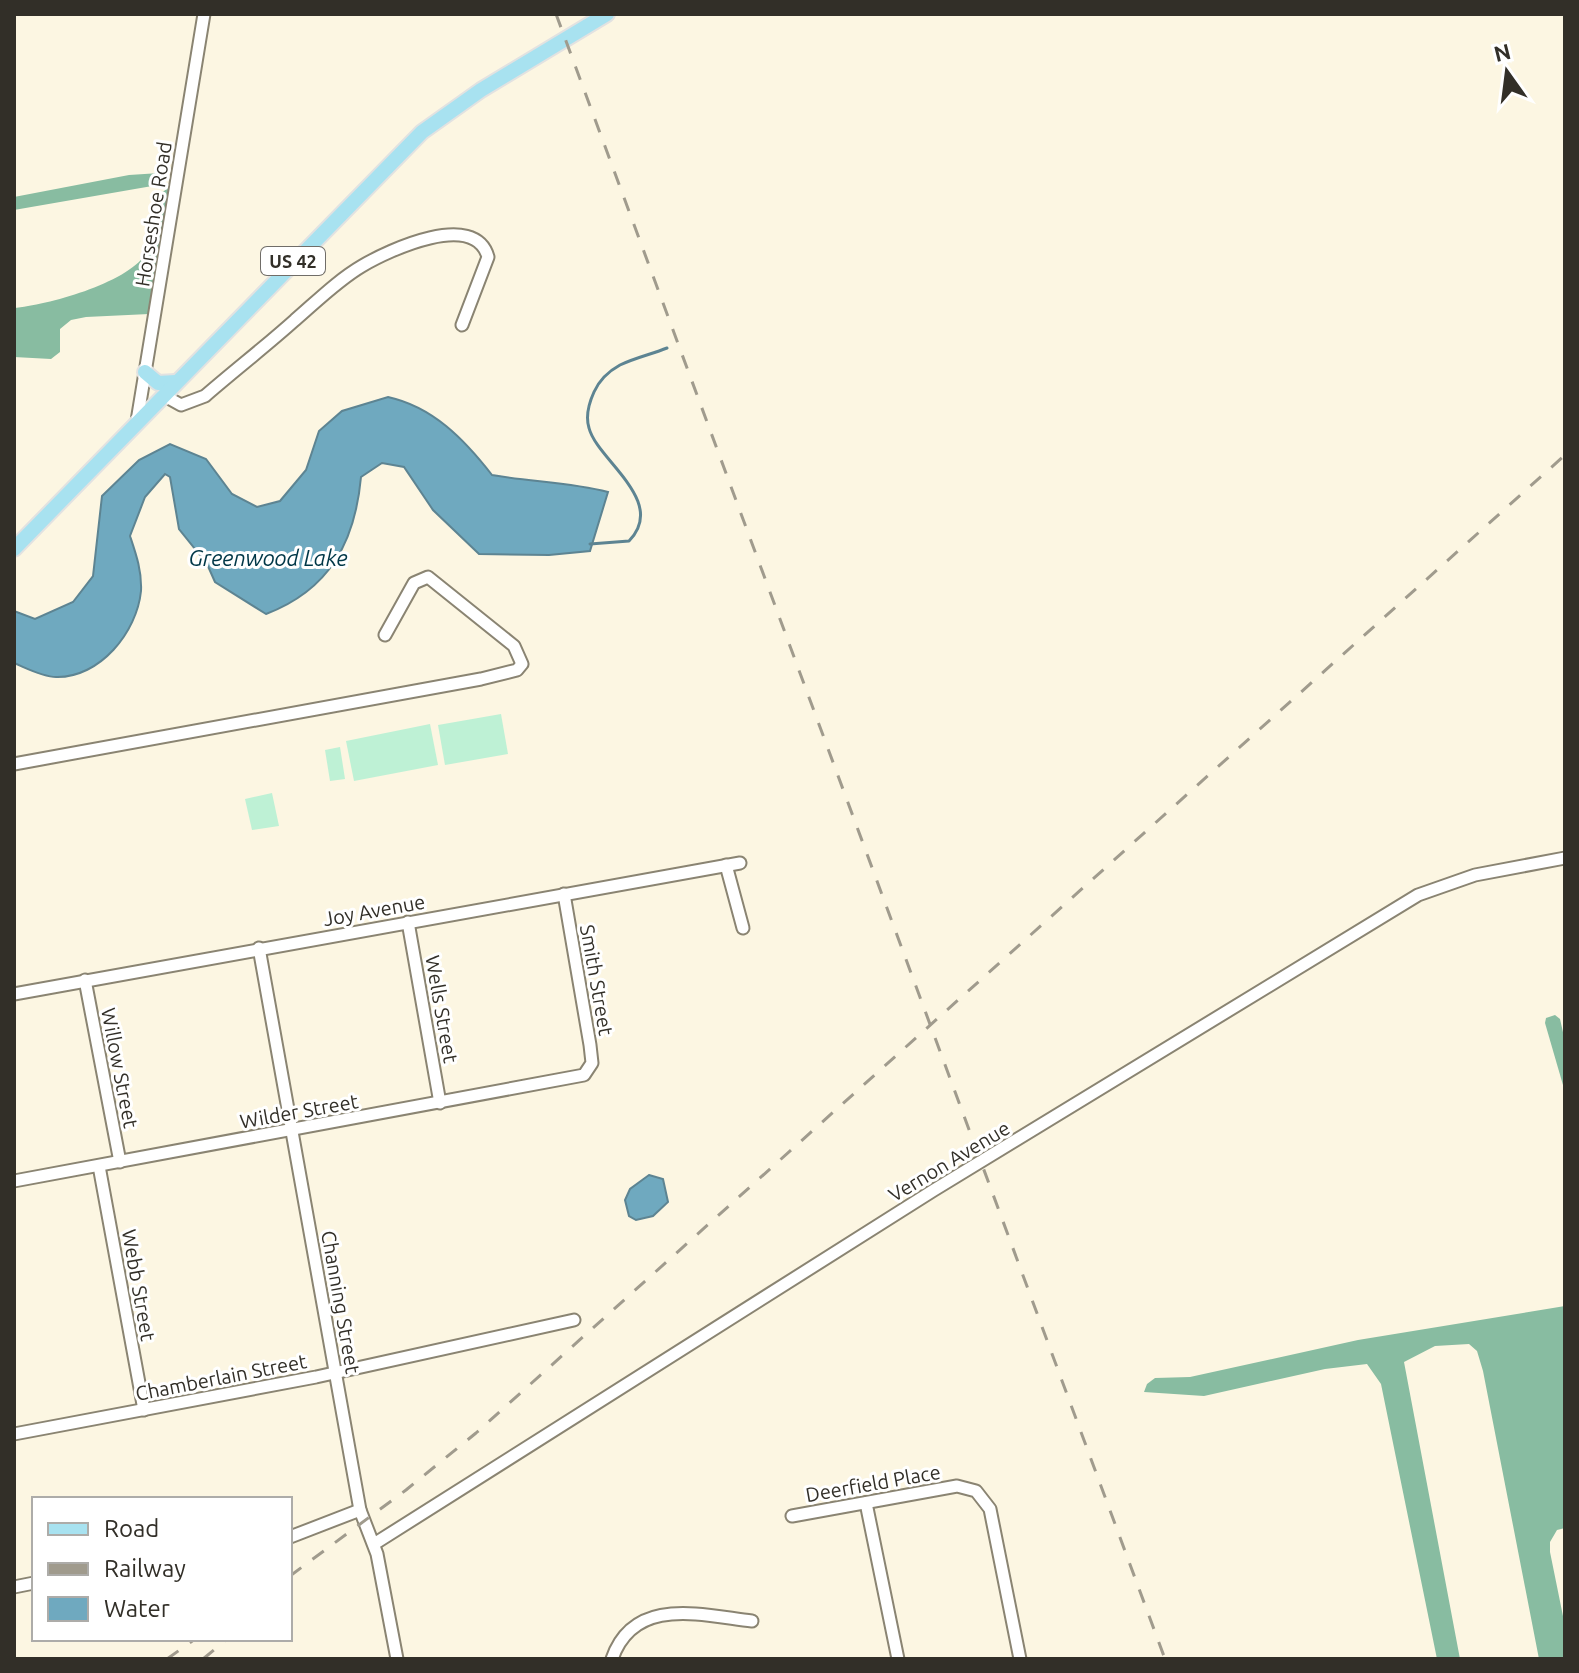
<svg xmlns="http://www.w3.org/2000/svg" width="1579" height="1673" font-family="Ubuntu,sans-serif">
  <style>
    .green { fill: #bef1d5 }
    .forest { fill: #88bca1 }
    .water { fill: #6fa9bf; stroke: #5d8492; stroke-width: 2 }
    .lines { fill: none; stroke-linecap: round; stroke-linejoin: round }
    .stream { stroke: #5d8492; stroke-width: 3 }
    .minor-casing { stroke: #8a8472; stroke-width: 15 }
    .major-casing { stroke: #e2e2e1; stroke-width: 18 }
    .minor { stroke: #fff; stroke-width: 11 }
    .major { stroke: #a8e2f0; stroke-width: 14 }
    .rail { stroke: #a09b8d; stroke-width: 3; stroke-dasharray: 14 14; stroke-linecap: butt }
    .labels { text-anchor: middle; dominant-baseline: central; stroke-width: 6; stroke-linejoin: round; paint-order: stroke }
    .shield { fill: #fff; stroke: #706d68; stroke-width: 2 }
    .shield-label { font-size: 18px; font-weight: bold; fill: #322f28 }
    .street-label { font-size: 20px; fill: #322f28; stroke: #fff }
    .water-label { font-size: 22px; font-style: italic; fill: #003747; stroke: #fff }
  </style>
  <rect width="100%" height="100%" fill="#fcf6e2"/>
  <g class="green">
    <polygon points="501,714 508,754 445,765 438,725"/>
    <polygon points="430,724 438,765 354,781 346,741"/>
    <polygon points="340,747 345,779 330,781 325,750"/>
    <polygon points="272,793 279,826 252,830 245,799"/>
  </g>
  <g class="forest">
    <polygon points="160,173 158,185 14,210 14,197 129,175"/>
    <path d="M169,187L149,314L86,317L71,320L60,329V352L51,359L14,357V308C48,305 133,282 148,250C155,235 156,212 159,195Z"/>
    <polygon points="1555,1015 1560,1019 1565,1041 1565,1092 1545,1023 1546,1018"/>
    <polygon points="1565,1306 1565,1528 1557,1530 1550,1542 1550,1552 1565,1626 1565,1659 1539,1659 1483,1371 1477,1351 1469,1344 1435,1346 1404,1362 1460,1659 1437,1659 1381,1384 1367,1364 1325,1369 1204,1396 1144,1392 1147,1384 1155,1378 1190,1377 1358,1340"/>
  </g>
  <g class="water">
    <path d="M388,397C433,407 464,439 492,475C531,482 570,482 608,492L590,551L549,555L479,554L433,510L404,467L382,463L361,477C355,543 329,590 266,614L215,582L207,564L179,529L170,477L165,474L145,497L130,536C136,554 142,571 141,591C137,632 100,678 56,677C43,677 26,668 14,663V611L35,619L73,602L93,576L102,496L139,460L170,444L206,459L232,494L257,507L280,501L306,470L319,431L342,411Z"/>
    <polygon points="649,1175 663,1179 668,1202 653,1216 636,1220 629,1216 625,1200 630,1189"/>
  </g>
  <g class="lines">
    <path class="stream" d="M590,544L629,541C668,501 597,460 589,428C585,415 589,403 594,392C599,381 609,371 620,365C634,358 652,354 667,348"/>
    <g class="minor-casing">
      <g id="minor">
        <path d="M163,395L181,405L205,396C235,370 266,346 295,320C316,302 338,280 362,266C389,250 475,210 488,257L462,325"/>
        <polyline points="137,421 204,14"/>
        <polyline points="14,764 481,679 517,670 522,664 514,646 428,577 414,583 385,635"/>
        <polyline points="726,865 743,928"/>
        <polyline points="408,922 440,1103"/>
        <polyline points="259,948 360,1510 377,1554 397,1659"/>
        <polyline points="85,980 120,1162"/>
        <polyline points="14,994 740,863"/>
        <polyline points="99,1166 144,1410"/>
        <polyline points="14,1181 584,1075 592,1063 590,1045 564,894"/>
        <polyline points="14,1434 316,1377 574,1320"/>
        <polyline points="866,1503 898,1659"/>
        <polyline points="792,1516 957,1486 976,1491 990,1509 1020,1659"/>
        <polyline points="290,1537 360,1510"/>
        <polyline points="374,1544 934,1190 1418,895 1475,875 1565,858"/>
        <polyline points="14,1587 34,1583"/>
        <path d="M612,1659C634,1596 700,1615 752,1621"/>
      </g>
    </g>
    <g class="major-casing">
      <g id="major">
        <polyline points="145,372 158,383 176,382"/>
        <polyline points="14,549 422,132 481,90 607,14"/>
      </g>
    </g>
    <use href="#minor" class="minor"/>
    <use href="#major" class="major"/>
    <g class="rail">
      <polyline points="556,14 1165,1659"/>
      <polyline points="290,1576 406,1490 476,1433 1565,455"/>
      <polyline points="167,1659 195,1639"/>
      <polyline points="203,1659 227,1639"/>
    </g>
  </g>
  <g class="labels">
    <rect class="shield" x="261" y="247" width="64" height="28" rx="6"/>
    <g class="shield-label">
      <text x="293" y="261">US 42</text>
    </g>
    <g class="street-label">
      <text transform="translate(153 214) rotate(-81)">Horseshoe Road</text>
      <text transform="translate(374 910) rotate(-10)">Joy Avenue</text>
      <text transform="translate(597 980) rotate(80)">Smith Street</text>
      <text transform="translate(442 1009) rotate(80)">Wells Street</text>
      <text transform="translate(120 1068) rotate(79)">Willow Street</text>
      <text transform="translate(299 1111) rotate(-10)">Wilder Street</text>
      <text transform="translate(949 1161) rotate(-31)">Vernon Avenue</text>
      <text transform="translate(139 1285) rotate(80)">Webb Street</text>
      <text transform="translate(341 1302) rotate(80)">Channing Street</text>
      <text transform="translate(221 1377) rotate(-11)">Chamberlain Street</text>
      <text transform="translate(873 1483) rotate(-10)">Deerfield Place</text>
    </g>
    <g class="water-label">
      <text x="268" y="557">Greenwood Lake</text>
    </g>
  </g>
  <rect width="1579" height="1673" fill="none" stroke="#322f28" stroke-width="32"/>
  <rect x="32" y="1497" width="260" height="144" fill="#ffffff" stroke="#adaca9" stroke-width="2"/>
  <rect x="48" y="1523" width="40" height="12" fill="#a8e2f0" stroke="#adaca9" stroke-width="2"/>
  <text x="104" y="1537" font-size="24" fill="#322f28">Road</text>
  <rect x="48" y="1563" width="40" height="12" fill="#a09b8d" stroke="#adaca9" stroke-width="2"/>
  <text x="104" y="1577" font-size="24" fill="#322f28">Railway</text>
  <rect x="48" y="1597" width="40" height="24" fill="#6fa9bf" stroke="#adaca9" stroke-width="2"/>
  <text x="104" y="1617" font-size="24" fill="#322f28">Water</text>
  <g transform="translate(1507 72) rotate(346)" stroke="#ffffff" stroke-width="6" paint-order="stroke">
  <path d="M0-6L14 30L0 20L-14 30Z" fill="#322f28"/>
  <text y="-12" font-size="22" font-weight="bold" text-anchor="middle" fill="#322f28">N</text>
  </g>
</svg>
